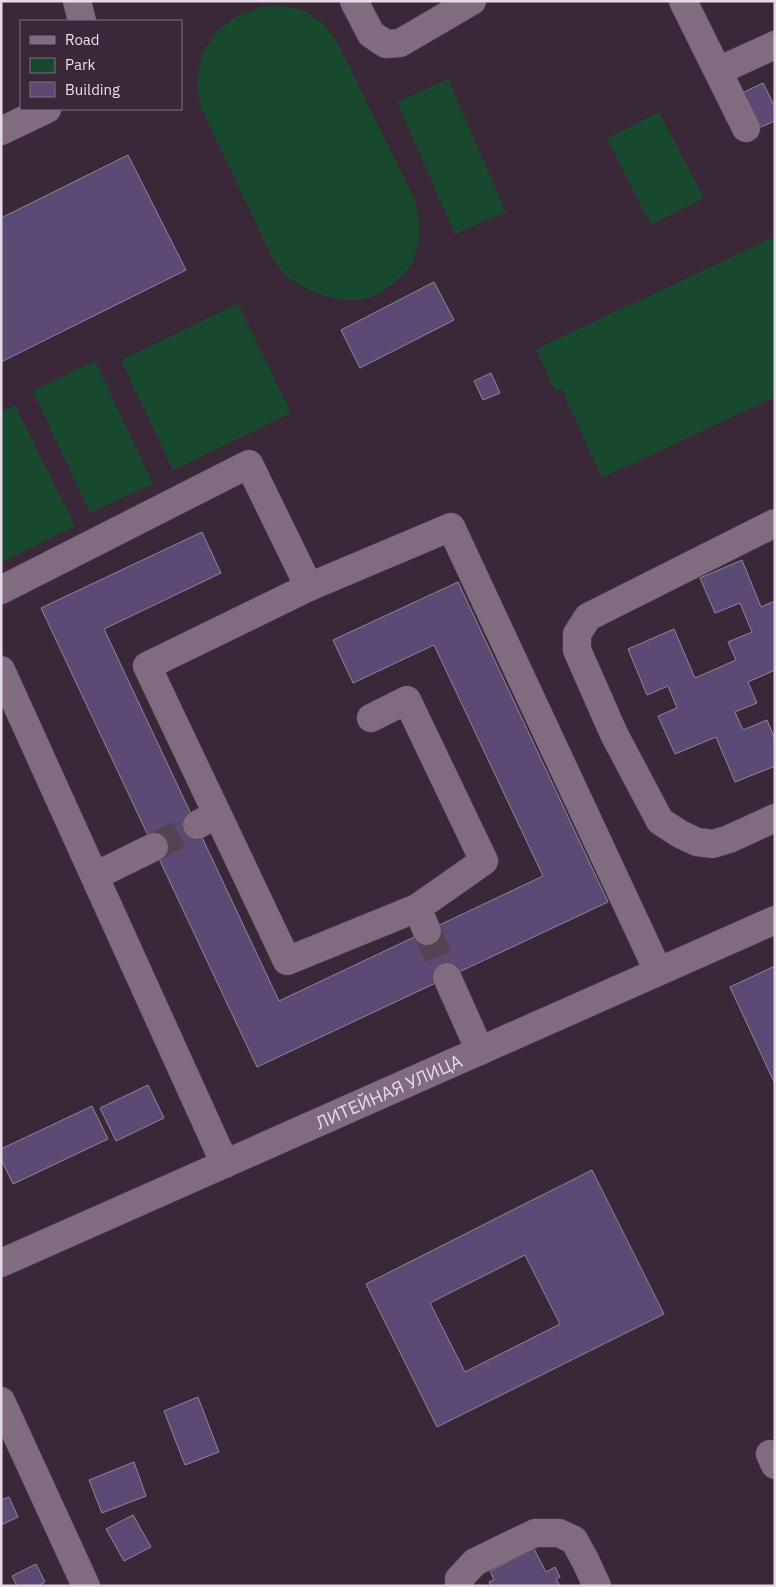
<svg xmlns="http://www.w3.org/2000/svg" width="776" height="1587" font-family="'IBM Plex Sans',sans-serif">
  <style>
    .green { fill: #18482d }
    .building { fill: #5b4a74; stroke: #8e859e; fill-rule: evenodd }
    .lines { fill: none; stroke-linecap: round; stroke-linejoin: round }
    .minor-tunnel { stroke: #544353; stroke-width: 28; stroke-dasharray: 28 14; stroke-linecap: butt }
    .minor-casing { stroke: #544553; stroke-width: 29 }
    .minor { stroke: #816b7f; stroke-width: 28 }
    .labels { text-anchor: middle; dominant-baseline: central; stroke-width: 4.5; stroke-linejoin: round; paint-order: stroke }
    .street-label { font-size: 18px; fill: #e7dbe6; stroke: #3a2839 }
  </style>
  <rect width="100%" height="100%" fill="#3a2839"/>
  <g class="green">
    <path d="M282,6L305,11L323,24L337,42L415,200C420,221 422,243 412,263C408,271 398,279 391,285C387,287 383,291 379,294C352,308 311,295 289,278C283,274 279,266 274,261L201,108L197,84L202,54L216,32L234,18L260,7Z"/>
    <polygon points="448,79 506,212 455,234 397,102"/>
    <polygon points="659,112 704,198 651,225 607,139"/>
    <polygon points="775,237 775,397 602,478 561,388 555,391 536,349"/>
    <polygon points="238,304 291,413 173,470 121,360"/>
    <polygon points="95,361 153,484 90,513 33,391"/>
    <polygon points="15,405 75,526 1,563 1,411"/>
  </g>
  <g class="building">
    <polygon points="763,83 775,107 775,121 759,128 742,93"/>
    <polygon points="128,155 186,270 1,362 1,218"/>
    <polygon points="434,282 454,320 360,368 341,330"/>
    <polygon points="491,373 500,393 483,400 474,381"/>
    <polygon points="202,532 221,573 104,629 279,1001 543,876 434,645 353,683 333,640 458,582 608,902 257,1067 41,608"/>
    <polygon points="742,560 761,607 775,601 775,670 748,682 757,703 735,712 743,730 767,720 775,739 775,766 735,782 716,737 675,754 658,716 677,708 668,686 647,695 628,649 674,629 695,678 736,660 728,642 752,632 740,603 715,613 700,578"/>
    <polygon points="775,966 775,1084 730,987"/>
    <polygon points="148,1085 164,1118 116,1141 100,1108"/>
    <polygon points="92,1106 108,1139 13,1184 1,1159 1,1149"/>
    <path d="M592,1170L664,1314L437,1427L366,1284ZM525,1255L560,1324L465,1372L430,1303Z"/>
    <polygon points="198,1397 219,1452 185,1465 164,1411"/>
    <polygon points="134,1462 146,1496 102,1513 89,1480"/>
    <polygon points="9,1497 18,1517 1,1525 1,1500"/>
    <polygon points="133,1515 151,1547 124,1561 106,1529"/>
    <polygon points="534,1549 546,1572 555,1567 560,1577 556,1579 560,1586 491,1586 489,1582 494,1580 490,1571"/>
    <polygon points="36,1564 45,1582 38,1586 17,1586 12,1576"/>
  </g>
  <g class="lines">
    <g class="minor-tunnel">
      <polyline points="154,847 197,825"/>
      <polyline points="427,931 447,977"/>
    </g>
    <g class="minor-casing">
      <g id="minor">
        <polyline points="77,1 82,21"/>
        <polyline points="354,1 371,34 386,44 400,43 472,1"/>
        <polyline points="683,1 746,128"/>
        <polyline points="718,71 775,45"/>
        <polyline points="1,131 47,109"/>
        <polyline points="775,523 588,617 577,634 577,650 614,734 660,821 680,834 697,842 713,844 729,839 775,818"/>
        <polyline points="309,587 147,666 287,961 417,908"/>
        <polyline points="1,590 249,464 309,587 451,527 658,971"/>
        <polyline points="1,670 225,1164"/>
        <polyline points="371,718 407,700 484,861 417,908 427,931"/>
        <polyline points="197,825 217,814"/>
        <polyline points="95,876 154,847"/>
        <polyline points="447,977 480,1051"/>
        <path id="s1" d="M1,1263L775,920"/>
        <polyline points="1,1401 86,1586"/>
        <polyline points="770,1454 775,1465"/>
        <polyline points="459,1586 459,1579 475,1562 535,1533 559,1533 574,1540 585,1560 597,1586"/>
      </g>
    </g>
    <use href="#minor" class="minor"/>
  </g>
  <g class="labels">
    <g class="street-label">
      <text stroke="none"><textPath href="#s1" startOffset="424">ЛИТЕЙНАЯ УЛИЦА</textPath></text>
    </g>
  </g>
  <rect width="776" height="1587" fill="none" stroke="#e7dbe6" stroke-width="5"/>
  <rect x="20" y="20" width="162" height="90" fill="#3a2839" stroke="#7f707e"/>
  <rect x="30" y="36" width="25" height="8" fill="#816b7f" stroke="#7f707e"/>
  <text x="65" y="45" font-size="15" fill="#e7dbe6">Road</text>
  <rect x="30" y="58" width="25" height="15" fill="#18482d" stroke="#7f707e"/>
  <text x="65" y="70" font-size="15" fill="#e7dbe6">Park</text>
  <rect x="30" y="82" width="25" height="15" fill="#5b4a74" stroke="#7f707e"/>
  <text x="65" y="95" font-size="15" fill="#e7dbe6">Building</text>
</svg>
